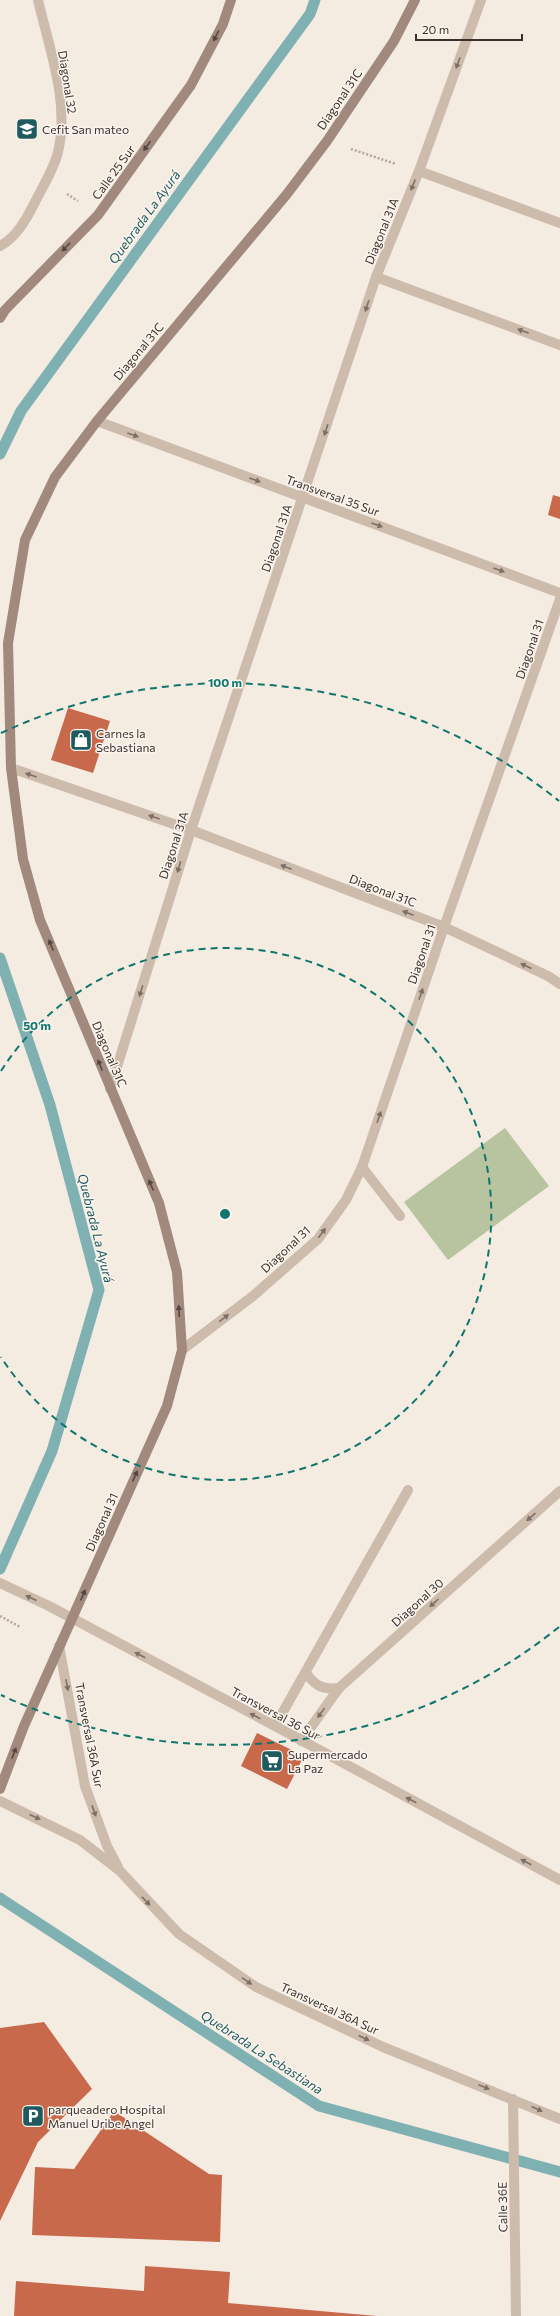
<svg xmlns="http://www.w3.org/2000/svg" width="560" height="2316" font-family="Commissioner,sans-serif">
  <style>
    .green { fill: #b8c4a0 }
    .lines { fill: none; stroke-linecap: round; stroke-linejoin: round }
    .stream { stroke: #7fb0b2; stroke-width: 11 }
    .building { fill: #c8694b }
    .path { stroke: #b9a596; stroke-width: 2.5; stroke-dasharray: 2 2; stroke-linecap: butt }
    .lane { stroke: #cdbbac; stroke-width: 10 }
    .street { stroke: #cdbbac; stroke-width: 10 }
    .secondary { stroke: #a18a7d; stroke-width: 10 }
    .oneway { fill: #544640 }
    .oneway2 { fill: #7d6f65 }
    .ring { fill: none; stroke: #0f766e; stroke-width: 2; stroke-dasharray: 7 5 }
    .labels { text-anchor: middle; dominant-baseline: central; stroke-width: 3; stroke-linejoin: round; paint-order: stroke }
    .street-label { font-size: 12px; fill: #3b302b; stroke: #fbf5ee }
    .poi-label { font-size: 12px; fill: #3b302b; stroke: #fbf5ee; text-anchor: start }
    .water-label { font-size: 13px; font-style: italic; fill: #1f5a5e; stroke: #fbf5ee }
    .centre { fill: #0f766e; stroke: #fbf5ee; stroke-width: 2 }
    .ring-label { font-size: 12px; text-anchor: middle; font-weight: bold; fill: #0f766e; stroke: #fbf5ee; stroke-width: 3; stroke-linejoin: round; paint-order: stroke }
  </style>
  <rect width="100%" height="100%" fill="#f4ebe1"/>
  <polygon class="green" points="505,1128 549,1186 448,1260 404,1202"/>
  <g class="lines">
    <g class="stream">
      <polyline points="0,454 21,411 310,14 315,0"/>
      <polyline points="0,958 50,1105 99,1290 52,1451 0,1569"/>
      <polyline points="0,1898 319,2106 560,2172"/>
    </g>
  </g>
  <g class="building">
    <polygon points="553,495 560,497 560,519 548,515"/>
    <polygon points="68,708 110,721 93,773 51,760"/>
    <polygon points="257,1733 304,1756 287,1789 241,1766"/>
    <polygon points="44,2022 92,2089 38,2142 0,2221 0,2028"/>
    <polygon points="114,2111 209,2174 222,2175 220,2242 32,2235 35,2167 74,2169"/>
    <polygon points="145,2266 230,2272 228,2303 377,2316 14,2316 16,2281 144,2291"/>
  </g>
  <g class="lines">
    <g class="path">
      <polyline points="351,149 396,164"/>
      <polyline points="67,194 78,201"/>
      <polyline points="0,1616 20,1627"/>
    </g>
    <polyline class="lane" points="362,1167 400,1216"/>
    <g class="street">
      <polyline points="419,171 560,223"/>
      <path d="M0,246C17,237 27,218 35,202C43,186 54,169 58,152C70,103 49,48 38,0"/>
      <polyline points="376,277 560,345"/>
      <polyline points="97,421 560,593"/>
      <polyline points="11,768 191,830 444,927 548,976 560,984"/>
      <polyline points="110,1089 191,830 376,277 419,171 481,0"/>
      <polyline points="182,1350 253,1296 318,1239 346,1200 362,1167 444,927 560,599"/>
      <polyline points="0,1583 49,1606 275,1726 560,1880"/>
      <polyline points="59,1646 85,1786 107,1846 118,1867"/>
      <path d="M306,1673C315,1686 323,1690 339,1688"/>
      <polyline points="275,1726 408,1490"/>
      <polyline points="301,1741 339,1688 560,1491"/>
      <polyline points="0,1801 80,1840 120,1871 179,1934 256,1987 383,2047 560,2119"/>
      <polyline points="513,2099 516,2316"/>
    </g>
    <g class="secondary">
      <polyline points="0,318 5,310 98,215 191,85 223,24 231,0"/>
      <polyline points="0,1789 24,1726 167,1406 182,1350 177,1272 159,1203 40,920 23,859 11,768 8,643 25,540 55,477 97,421 287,194 327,141 394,41 415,0"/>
    </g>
  </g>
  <defs><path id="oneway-solid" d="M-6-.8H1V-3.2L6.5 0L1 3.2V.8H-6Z"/></defs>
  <g class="oneway">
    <use href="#oneway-solid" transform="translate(216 36) rotate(118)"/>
    <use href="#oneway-solid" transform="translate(147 146) rotate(126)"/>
    <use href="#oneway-solid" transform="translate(66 247) rotate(134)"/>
    <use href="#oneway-solid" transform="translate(51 945) rotate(-112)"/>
    <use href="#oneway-solid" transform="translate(100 1065) rotate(-112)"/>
    <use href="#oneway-solid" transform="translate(151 1185) rotate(-113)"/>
    <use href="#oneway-solid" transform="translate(179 1311) rotate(-93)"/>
    <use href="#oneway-solid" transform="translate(135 1476) rotate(-66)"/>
    <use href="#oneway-solid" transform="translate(83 1595) rotate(-66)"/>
    <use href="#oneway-solid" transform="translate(14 1753) rotate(-69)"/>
  </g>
  <g class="oneway2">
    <use href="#oneway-solid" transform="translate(458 63) rotate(110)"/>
    <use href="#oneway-solid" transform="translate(413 185) rotate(112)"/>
    <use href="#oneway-solid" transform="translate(367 306) rotate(108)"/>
    <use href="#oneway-solid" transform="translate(523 331) rotate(-160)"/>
    <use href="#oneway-solid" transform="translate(326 430) rotate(108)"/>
    <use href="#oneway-solid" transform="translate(133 435) rotate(20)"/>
    <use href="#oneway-solid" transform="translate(255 480) rotate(20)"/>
    <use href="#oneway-solid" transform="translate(377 525) rotate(20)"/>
    <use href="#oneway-solid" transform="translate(499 570) rotate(20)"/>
    <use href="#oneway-solid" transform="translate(31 775) rotate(-161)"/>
    <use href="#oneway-solid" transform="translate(154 817) rotate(-161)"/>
    <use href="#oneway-solid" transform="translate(179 867) rotate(107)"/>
    <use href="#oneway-solid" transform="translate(286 867) rotate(-159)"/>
    <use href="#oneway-solid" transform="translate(408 913) rotate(-159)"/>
    <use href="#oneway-solid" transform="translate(526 966) rotate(-155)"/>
    <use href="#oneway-solid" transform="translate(141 991) rotate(107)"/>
    <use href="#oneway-solid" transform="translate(421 994) rotate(-71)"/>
    <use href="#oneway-solid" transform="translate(379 1117) rotate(-71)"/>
    <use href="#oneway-solid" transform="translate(322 1233) rotate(-53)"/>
    <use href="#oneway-solid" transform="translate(224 1318) rotate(-37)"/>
    <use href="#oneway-solid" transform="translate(531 1517) rotate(138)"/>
    <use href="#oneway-solid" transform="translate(31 1598) rotate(-155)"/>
    <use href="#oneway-solid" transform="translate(434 1603) rotate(138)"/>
    <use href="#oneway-solid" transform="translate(140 1655) rotate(-152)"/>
    <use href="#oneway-solid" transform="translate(67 1685) rotate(79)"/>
    <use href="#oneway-solid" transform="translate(321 1713) rotate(126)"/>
    <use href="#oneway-solid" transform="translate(255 1716) rotate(-152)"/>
    <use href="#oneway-solid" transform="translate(411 1800) rotate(-152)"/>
    <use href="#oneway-solid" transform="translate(94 1811) rotate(70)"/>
    <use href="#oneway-solid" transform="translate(35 1817) rotate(25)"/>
    <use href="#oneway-solid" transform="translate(526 1862) rotate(-152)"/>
    <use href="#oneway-solid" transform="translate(146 1901) rotate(46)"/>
    <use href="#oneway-solid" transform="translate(247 1981) rotate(35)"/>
    <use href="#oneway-solid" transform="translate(364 2038) rotate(25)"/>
    <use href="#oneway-solid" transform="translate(484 2087) rotate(22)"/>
    <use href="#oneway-solid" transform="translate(537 2109) rotate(24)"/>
  </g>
  <g class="ring">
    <path d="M1 1071A266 266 0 1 1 1 1357"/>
    <path d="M559 1627A531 531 0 0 1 1 1695M1 733A531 531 0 0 1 559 801"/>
  </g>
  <defs>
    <g id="university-square" transform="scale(1.15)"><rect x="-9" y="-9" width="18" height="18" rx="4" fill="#1f5a5e" stroke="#fbf5ee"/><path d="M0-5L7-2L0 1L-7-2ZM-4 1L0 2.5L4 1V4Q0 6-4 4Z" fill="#fff"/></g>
    <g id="shop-square" transform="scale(1.15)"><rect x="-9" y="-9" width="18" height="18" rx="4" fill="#1f5a5e" stroke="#fbf5ee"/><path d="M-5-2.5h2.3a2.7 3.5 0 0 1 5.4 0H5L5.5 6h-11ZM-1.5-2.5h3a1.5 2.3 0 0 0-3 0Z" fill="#fff"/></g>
    <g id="supermarket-square" transform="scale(1.15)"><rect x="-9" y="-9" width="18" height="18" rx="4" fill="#1f5a5e" stroke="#fbf5ee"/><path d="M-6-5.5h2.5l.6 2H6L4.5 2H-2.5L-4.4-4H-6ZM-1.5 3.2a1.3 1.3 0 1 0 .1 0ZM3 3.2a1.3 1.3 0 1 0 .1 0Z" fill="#fff"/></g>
    <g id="parking-square" transform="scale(1.15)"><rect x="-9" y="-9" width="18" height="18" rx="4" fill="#1f5a5e" stroke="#fbf5ee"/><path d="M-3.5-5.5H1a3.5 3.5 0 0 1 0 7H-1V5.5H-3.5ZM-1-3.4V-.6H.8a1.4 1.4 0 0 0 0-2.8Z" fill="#fff"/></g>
  </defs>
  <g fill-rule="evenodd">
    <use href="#university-square" x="27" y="129"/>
    <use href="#shop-square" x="81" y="740"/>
    <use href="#supermarket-square" x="272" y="1761"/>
    <use href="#parking-square" x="33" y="2116"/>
  </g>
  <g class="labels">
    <g class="street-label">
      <text transform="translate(68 82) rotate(81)">Diagonal 32</text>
      <text transform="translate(339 99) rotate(-56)">Diagonal 31C</text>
      <text transform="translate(113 172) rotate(-54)">Calle 25 Sur</text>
      <text transform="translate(381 231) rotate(-68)">Diagonal 31A</text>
      <text transform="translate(138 351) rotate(-50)">Diagonal 31C</text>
      <text transform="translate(333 495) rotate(20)">Transversal 35 Sur</text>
      <text transform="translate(276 538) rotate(-71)">Diagonal 31A</text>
      <text transform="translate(529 649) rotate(-71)">Diagonal 31</text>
      <text transform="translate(173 845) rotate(-72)">Diagonal 31A</text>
      <text transform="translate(383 890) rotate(21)">Diagonal 31C</text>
      <text transform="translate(421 954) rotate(-71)">Diagonal 31</text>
      <text transform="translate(110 1054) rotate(67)">Diagonal 31C</text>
      <text transform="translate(285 1249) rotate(-43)">Diagonal 31</text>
      <text transform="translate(101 1522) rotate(-66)">Diagonal 31</text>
      <text transform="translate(417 1602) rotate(-42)">Diagonal 30</text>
      <text transform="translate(276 1713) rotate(28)">Transversal 36 Sur</text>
      <text transform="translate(90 1735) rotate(79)">Transversal 36A Sur</text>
      <text transform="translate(330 2008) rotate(25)">Transversal 36A Sur</text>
      <text transform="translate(502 2207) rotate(-91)">Calle 36E</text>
    </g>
    <g class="poi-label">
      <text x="42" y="129">Cefit San mateo</text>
      <text x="96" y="733">Carnes la<tspan x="96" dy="14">Sebastiana</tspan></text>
      <text x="288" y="1754">Supermercado<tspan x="288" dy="14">La Paz</tspan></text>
      <text x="48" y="2109">parqueadero Hospital<tspan x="48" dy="14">Manuel Uribe Angel</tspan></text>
    </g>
    <g class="water-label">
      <text transform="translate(144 217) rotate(-54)">Quebrada La Ayurá</text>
      <text transform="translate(96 1228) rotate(76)">Quebrada La Ayurá</text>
      <text transform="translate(262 2052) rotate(33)">Quebrada La Sebastiana</text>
    </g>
  </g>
  <circle cx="225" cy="1214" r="6" class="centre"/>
  <g class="ring-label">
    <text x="225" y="687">100 m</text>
    <text x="37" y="1030">50 m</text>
  </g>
  <path d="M416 34v6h106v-6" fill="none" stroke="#3b302b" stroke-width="2"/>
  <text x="422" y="34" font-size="12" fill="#3b302b" stroke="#fbf5ee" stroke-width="3" paint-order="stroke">20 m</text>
</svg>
